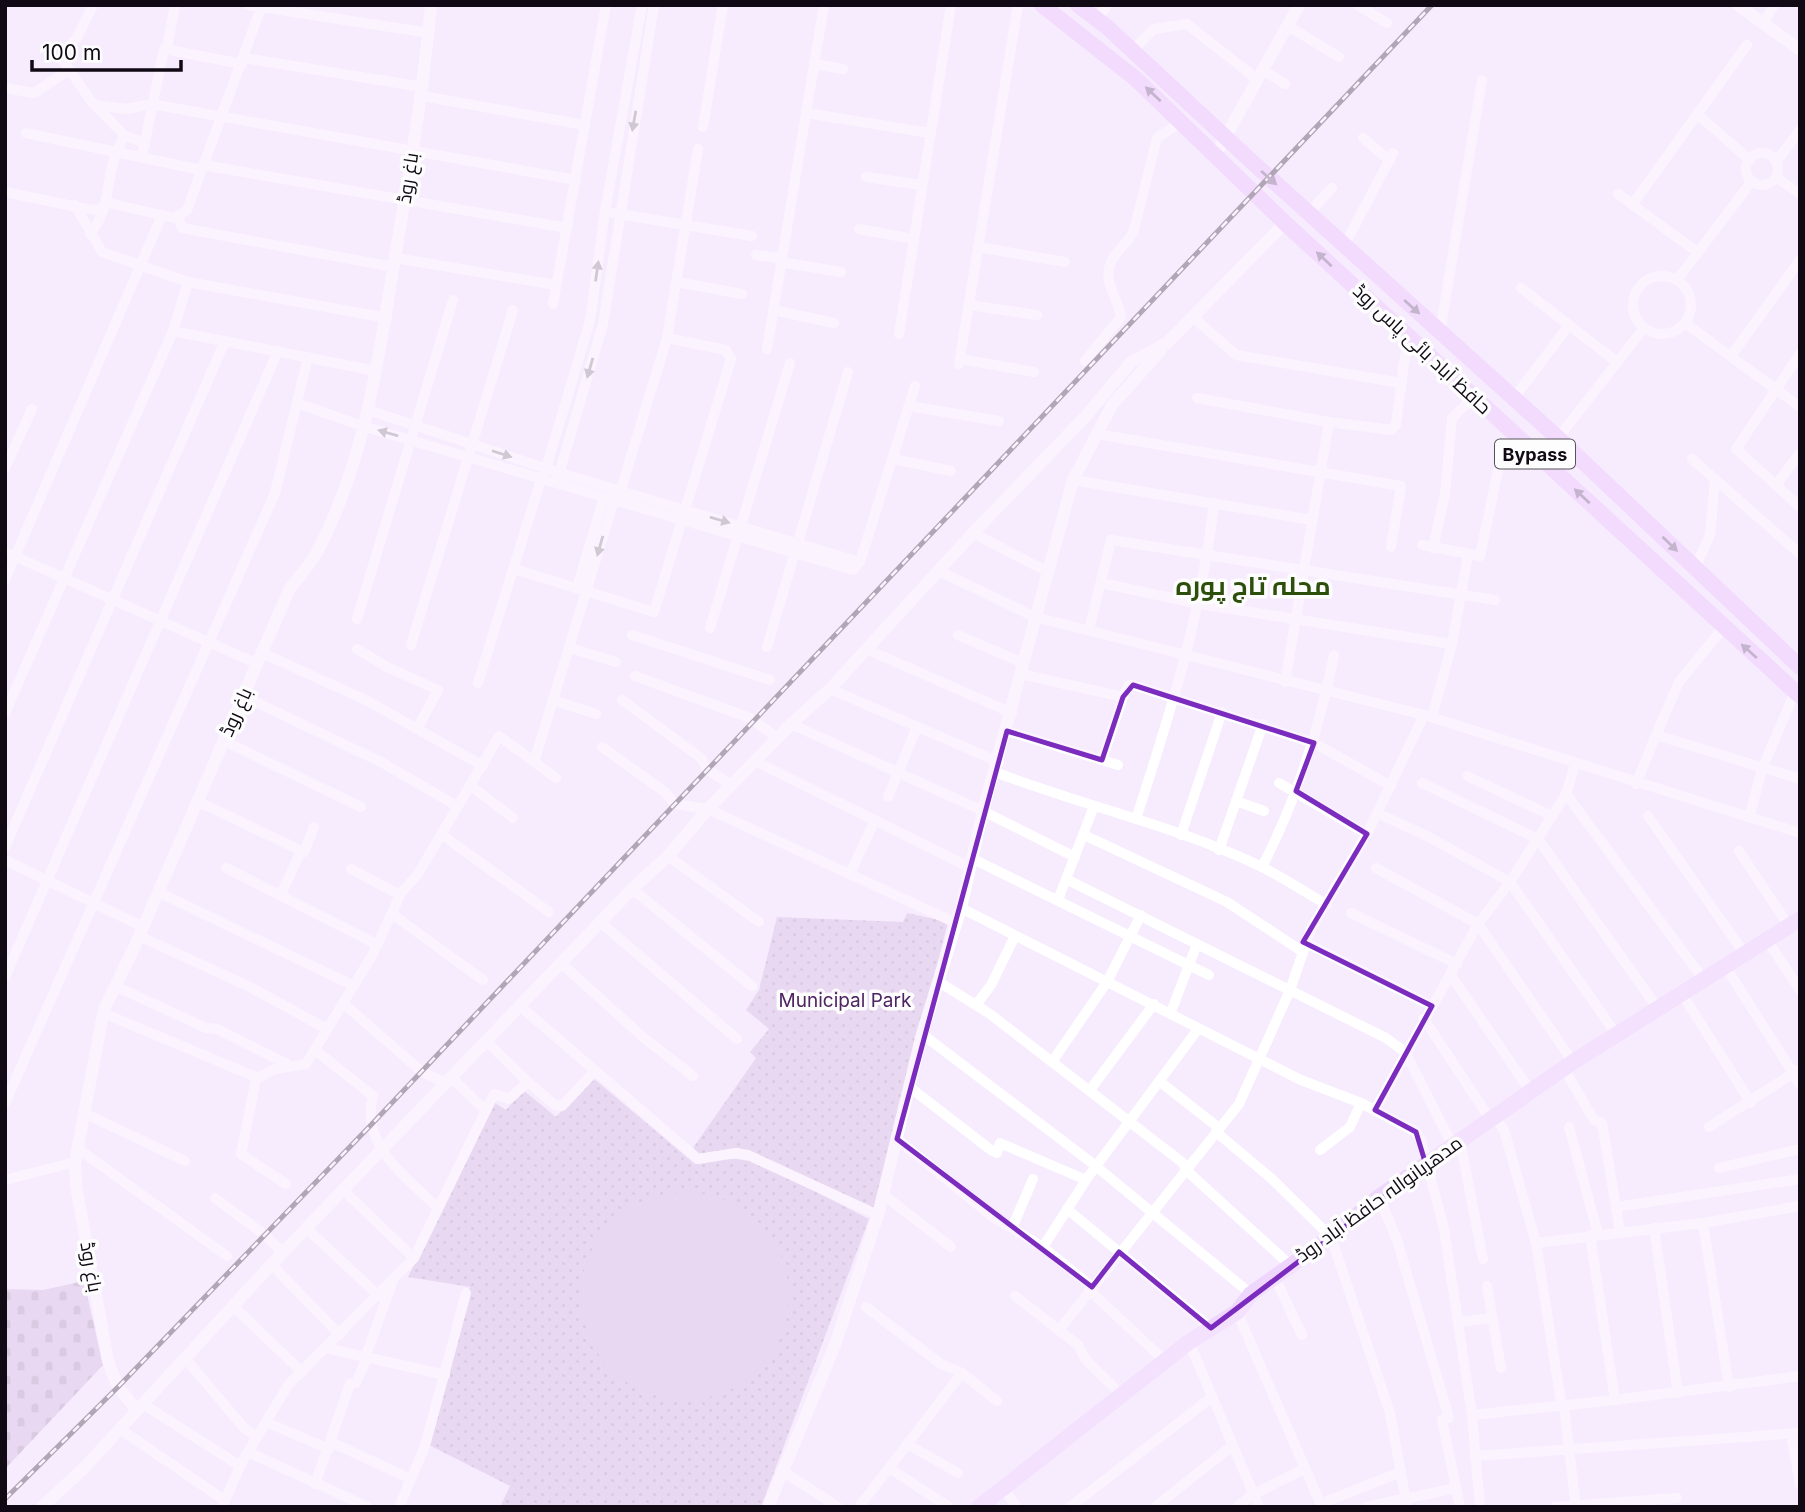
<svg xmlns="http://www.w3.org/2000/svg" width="1805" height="1512" font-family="Inter,Cairo,sans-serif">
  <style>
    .grass { fill: url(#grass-dots) }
    .cemetery { fill: url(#cemetery-stones) }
    .garden { fill: #d6c1e3 }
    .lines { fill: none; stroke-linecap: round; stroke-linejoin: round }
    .minor { stroke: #fff; stroke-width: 10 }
    .tertiary { stroke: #fff; stroke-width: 12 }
    .primary { stroke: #efd6fd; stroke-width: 16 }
    .trunk { stroke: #eac8fc; stroke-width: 16 }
    .rail-casing { stroke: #5b5260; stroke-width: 5 }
    .rail { stroke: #fdfdfd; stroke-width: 2.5; stroke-dasharray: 8; stroke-linecap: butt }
    .oneway { fill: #887294 }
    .oneway2 { fill: #a09da1 }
    .marked { fill: none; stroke: #7b2cbf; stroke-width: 5; stroke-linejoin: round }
    .labels { text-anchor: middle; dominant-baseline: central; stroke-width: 7; stroke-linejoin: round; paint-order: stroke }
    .shield { fill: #fdfdfd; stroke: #58535b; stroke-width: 2 }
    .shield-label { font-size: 18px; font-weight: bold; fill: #110a15 }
    .street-label { font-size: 19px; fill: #110a15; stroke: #fdfdfd }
    .park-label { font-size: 19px; fill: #4d2362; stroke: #fdfdfd }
    .district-label { font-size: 26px; font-weight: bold; fill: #2d4f0c; stroke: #fdfdfd }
  </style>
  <defs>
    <pattern id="grass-dots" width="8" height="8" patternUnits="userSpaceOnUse" patternTransform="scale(1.75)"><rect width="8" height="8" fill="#d6c1e3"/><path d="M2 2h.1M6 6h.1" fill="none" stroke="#b7a4c2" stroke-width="1.8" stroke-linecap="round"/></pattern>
    <pattern id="cemetery-stones" width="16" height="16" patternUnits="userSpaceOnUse" patternTransform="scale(1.75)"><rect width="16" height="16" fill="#d6c1e3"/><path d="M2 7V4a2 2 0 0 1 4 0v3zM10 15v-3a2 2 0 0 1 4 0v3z" fill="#b7a4c2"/></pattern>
  </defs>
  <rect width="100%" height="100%" fill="#f7ebfe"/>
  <g class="grass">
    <polygon points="907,913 948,922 875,1209 738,1148 699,1154 693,1148 756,1058 750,1052 769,1029 746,1010 759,990 777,917 903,922"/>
    <polygon points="593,1078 695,1164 727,1158 758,1162 869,1219 761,1507 500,1507 510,1486 429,1445 470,1287 408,1277 495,1103 506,1110 523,1090 556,1117"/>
  </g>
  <polygon class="cemetery" points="84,1281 103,1365 5,1469 5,1289 43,1290"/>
  <circle class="garden" cx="685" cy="1296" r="104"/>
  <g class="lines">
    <g class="minor">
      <polyline points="93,5 77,38 63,52 62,59 91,101 125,136 145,143"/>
      <polyline points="248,5 429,33"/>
      <polyline points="1358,5 1387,23"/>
      <polyline points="1097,19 1107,5"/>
      <polyline points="1763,23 1774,5"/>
      <polyline points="1288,26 1339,57"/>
      <polyline points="167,48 175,5"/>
      <polyline points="1133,50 1154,29 1187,24 1258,80"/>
      <polyline points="244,58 423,87"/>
      <polyline points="814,64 843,69"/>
      <polyline points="1263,70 1285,84"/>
      <polyline points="5,88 34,93 68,71"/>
      <polyline points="422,96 585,125"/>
      <polyline points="95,105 127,109 151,104 576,180"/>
      <polyline points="806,113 930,133"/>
      <polyline points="1698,115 1750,160"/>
      <polyline points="703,127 723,5"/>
      <polyline points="26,133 201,170"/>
      <polyline points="1363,138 1390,161"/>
      <circle cx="1762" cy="169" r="16"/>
      <polyline points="142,156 164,49 242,64"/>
      <polyline points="1776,162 1800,130"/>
      <polyline points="203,165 567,228"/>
      <polyline points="866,177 922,185"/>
      <polyline points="1776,177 1800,194"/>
      <polyline points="5,192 87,209 98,210 109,203 174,218 187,210 262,5"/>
      <polyline points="1618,194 1697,252"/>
      <polyline points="75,205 102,252 188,282 387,318"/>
      <polyline points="1632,205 1747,45"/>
      <polyline points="613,213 752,236"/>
      <polyline points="1308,214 1332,188"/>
      <polyline points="178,217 182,228 394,267"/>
      <polyline points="859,229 914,239"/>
      <path d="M90,234C115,205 103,165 125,136"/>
      <polyline points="1344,246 1393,153"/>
      <polyline points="978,247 1065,262"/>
      <polyline points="756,255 781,258"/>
      <polyline points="396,258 556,285"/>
      <polyline points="780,262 841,272"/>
      <circle cx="1662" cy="305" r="29"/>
      <polyline points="1677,280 1752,181"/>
      <polyline points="677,282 742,294"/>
      <polyline points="1521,288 1617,362"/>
      <polyline points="553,304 606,5"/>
      <polyline points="969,305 1037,315"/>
      <polyline points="773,310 834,323"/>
      <polyline points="1193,317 1236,355 1401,383"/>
      <polyline points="1685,323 1800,407"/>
      <polyline points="173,331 376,371"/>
      <polyline points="1440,332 1482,80"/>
      <polyline points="899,334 951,5"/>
      <polyline points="767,349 824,5"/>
      <polyline points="1800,354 1736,449 1800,507"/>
      <polyline points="1731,356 1800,260"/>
      <polyline points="960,359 1034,372"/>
      <path d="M1085,361L1121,317C1119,299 1102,282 1111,262C1116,250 1129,243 1134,230L1157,138L1182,121"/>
      <polyline points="959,364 1018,5"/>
      <polyline points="1197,398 1329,422 1391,430 1396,425 1404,362 1410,338"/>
      <polyline points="1514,398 1569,325"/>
      <polyline points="297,403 362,426 853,570 860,562 915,386"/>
      <polyline points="909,406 999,421"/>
      <polyline points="368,410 560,473 860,562"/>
      <polyline points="1097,434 1401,486 1391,547"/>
      <polyline points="1558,438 1644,328"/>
      <polyline points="893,459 951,471"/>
      <polyline points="1692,459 1800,554"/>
      <polyline points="5,468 32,409"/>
      <polyline points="545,472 590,321 605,211 642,5"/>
      <polyline points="558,477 603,324 654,5"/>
      <polyline points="1073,480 1312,520"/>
      <polyline points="1776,485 1800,453"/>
      <polyline points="619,496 667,338 698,149"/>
      <polyline points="973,533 1048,572"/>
      <polyline points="1422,545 1480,556 1498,470 1521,441"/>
      <polyline points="1433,548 1445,494 1452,418 1474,397"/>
      <polyline points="5,552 258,664"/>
      <polyline points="1695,568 1710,535 1715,479"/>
      <polyline points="514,569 654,612 731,359 726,350 667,338"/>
      <polyline points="939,571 1035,617 1424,715 1800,833"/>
      <polyline points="5,580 162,215"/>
      <polyline points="1101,583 1200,604 1452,644"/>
      <polyline points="577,588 604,497"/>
      <polyline points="357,619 453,300"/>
      <polyline points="710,628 790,363"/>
      <polyline points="1089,630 1111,540 1495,600"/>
      <polyline points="632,635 770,680"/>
      <polyline points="958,635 1023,663"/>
      <polyline points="411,645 513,310"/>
      <polyline points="767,647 848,372"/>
      <polyline points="570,648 616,662"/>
      <polyline points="357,649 387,667 438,690 418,727"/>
      <polyline points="866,649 1012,713"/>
      <polyline points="262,653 366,700 483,766"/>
      <polyline points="1021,674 1123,697 1129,685 1133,685 1314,743 1391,786"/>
      <polyline points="635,676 750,718 778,738"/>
      <polyline points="1285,682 1329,422"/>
      <polyline points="478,683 541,479"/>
      <polyline points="830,689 999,762"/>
      <polyline points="243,696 381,762 457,806"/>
      <polyline points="552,700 596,714"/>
      <polyline points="622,700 701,758 707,769 731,785"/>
      <polyline points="5,713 173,331 188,282"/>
      <polyline points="1432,717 1452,644 1468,555"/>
      <polyline points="791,724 983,811 1075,857"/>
      <polyline points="1007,731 1118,765"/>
      <polyline points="1656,735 1679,682 1723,628"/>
      <polyline points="224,741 361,807"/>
      <polyline points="602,747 665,792 675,804 708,809 956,923"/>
      <polyline points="535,759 614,500"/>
      <polyline points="1102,760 1123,697"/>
      <polyline points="755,761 969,867"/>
      <path d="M995,772C1083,806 1177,826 1262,867C1284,878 1305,892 1327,905"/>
      <polyline points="1467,776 1552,816"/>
      <polyline points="1279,783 1367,834"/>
      <polyline points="1422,783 1538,839 1658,1009"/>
      <polyline points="1636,784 1656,735 1800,779"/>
      <polyline points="470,785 513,818"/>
      <polyline points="1566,794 1704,980"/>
      <polyline points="888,797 917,727"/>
      <polyline points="197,801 304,852 314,827"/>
      <polyline points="1236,801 1264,811"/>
      <polyline points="1377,813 1429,837 1510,882 1616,1034"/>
      <polyline points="1648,816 1744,953"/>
      <polyline points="1749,818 1762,769 1795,692"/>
      <path d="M1136,819C1171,711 1201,617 1214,503"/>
      <polyline points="441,834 549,912"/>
      <polyline points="1084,835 1227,902 1303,952"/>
      <polyline points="1181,835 1222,712"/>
      <polyline points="5,847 225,341"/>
      <polyline points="1219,850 1263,724"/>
      <polyline points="1739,851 1789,926"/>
      <polyline points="668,856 759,922"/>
      <polyline points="973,859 1209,975"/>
      <polyline points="5,860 143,927"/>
      <path d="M1262,867C1297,799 1319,730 1334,655"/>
      <polyline points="226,868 378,945"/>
      <polyline points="1376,868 1478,924 1573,1062"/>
      <polyline points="351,869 400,895"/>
      <polyline points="850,874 875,820"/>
      <polyline points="1066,879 1386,1038 1405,1052 1453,1146"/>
      <polyline points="632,889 752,986"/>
      <polyline points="158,892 354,986"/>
      <polyline points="281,894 301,851"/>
      <polyline points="1058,900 1094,806"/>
      <polyline points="961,908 1301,1080 1361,1103 1416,1132 1421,1140 1444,1229 1472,1415 1480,1507"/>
      <polyline points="1351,913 1457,964"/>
      <polyline points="392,914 483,980"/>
      <polyline points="600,922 737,1039"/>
      <polyline points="139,936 250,987 327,1029"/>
      <polyline points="1767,940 1800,990"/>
      <polyline points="1306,943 1432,1006"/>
      <polyline points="561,963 644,1038 693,1076"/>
      <polyline points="1725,966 1800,1084"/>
      <polyline points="1450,974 1531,1092"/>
      <polyline points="5,977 278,351"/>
      <polyline points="939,982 990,1014 1183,1163 1186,1170 1289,1264"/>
      <polyline points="115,986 206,1028 217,1029 289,1065"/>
      <polyline points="1682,994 1751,1103"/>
      <polyline points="343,1003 421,1071 445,1083"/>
      <polyline points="976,1005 991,985 1015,936"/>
      <polyline points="520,1006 698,1159 736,1153 748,1155 878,1215"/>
      <polyline points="1171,1012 1197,944"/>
      <polyline points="103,1013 258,1078"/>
      <polyline points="1424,1019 1490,1119"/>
      <polyline points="922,1034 1092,1163 1251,1294"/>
      <polyline points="486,1041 528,1082"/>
      <path d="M315,1050L373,1096C359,1144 407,1178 438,1208"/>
      <polyline points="1052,1062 1107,982 1141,915"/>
      <polyline points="1564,1069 1594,1120 1602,1123 1620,1232"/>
      <polyline points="451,1077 485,1110"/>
      <polyline points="1159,1081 1219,1128"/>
      <polyline points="912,1089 991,1150 997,1153 1000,1143 1086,1180"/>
      <polyline points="1090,1090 1154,1004"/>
      <polyline points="5,1103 275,493 308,357"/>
      <polyline points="1375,1110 1478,924 1510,882 1566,794 1575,764"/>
      <polyline points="84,1113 185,1161"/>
      <polyline points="1494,1116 1504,1130 1536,1243 1561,1402 1564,1406 1576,1507"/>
      <polyline points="1569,1127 1598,1234"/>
      <polyline points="1709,1127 1800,1069"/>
      <polyline points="1216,1132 1272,1179 1331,1237 1390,1413 1407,1507"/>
      <polyline points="897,1139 993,1217 1043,1247 1092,1287"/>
      <polyline points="1460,1141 1483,1259"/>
      <polyline points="77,1148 227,1256"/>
      <polyline points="1320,1150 1350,1127 1361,1103"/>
      <polyline points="1719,1168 1800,1149"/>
      <polyline points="5,1180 75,1162"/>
      <polyline points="286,1184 241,1154 256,1079 275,1069 306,1064 373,954 401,893 418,874 499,736 556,778"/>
      <polyline points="343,1190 414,1258"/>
      <polyline points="884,1195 951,1247"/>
      <polyline points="1379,1197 1397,1240 1449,1418 1442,1420 1460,1507"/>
      <polyline points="215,1198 265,1235 283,1253"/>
      <polyline points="1616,1207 1800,1179"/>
      <polyline points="1067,1209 1211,1328"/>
      <polyline points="1703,1223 1729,1387"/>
      <polyline points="306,1228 379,1296"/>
      <polyline points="1012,1228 1033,1179"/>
      <polyline points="1654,1228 1678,1393"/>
      <polyline points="1590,1235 1615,1400"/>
      <polyline points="1536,1243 1703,1223 1800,1206"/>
      <polyline points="1043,1247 1088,1177 1198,1029"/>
      <polyline points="272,1265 340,1335"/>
      <polyline points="1274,1276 1302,1335"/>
      <polyline points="1487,1286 1501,1368"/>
      <polyline points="1089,1290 1165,1361"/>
      <polyline points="1015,1296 1078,1345 1086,1360 1122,1395"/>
      <polyline points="233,1306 302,1372"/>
      <polyline points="866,1307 941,1364 962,1373 997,1401"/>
      <polyline points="1237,1312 1322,1507"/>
      <polyline points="1458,1322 1492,1318"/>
      <polyline points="1059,1330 1239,1104 1290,990 1311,929 1367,834 1424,715"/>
      <polyline points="1189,1342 1259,1507"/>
      <polyline points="326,1348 445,1375"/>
      <polyline points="185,1358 244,1428 257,1437"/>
      <polyline points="365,1358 392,1283"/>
      <polyline points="143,1404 240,1466"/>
      <polyline points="1472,1415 1615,1400 1800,1376"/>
      <polyline points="266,1422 329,1449"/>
      <polyline points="120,1429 224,1500"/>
      <polyline points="1791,1434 1800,1484"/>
      <polyline points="331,1442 411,1479"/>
      <polyline points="907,1444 958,1473"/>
      <polyline points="248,1452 368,1507"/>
      <polyline points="1475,1456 1800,1433"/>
      <polyline points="889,1468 949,1507"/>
      <polyline points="784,1472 838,1507"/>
      <polyline points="315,1484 350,1384 356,1383 367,1358"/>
      <polyline points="1003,1488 1017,1507"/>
      <polyline points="1320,1504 1401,1472"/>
      <polyline points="222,1507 242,1462 288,1385 414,1258 494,1094 509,1099 528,1082 555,1105 562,1106 594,1072"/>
      <polyline points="399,1507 425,1446 466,1293"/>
      <polyline points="859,1507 962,1373"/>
      <polyline points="1070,1507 1212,1397"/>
      <polyline points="1155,1507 1232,1446"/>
      <polyline points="1237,1507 1252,1495 1304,1469"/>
      <polyline points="1366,1507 1456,1488"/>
      <polyline points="1555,1507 1677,1498"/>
    </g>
    <g class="tertiary">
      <polyline points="1738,5 1800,50"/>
      <polyline points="1216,154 1299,5"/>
      <path d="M137,1410L118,1387L108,1361L76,1186L75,1162L104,1009L134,948L289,590C298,578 310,565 317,552C363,466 378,364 393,269C408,181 423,94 431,5"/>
      <polyline points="42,1507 84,1468 269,1267 632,889 668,856 708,809 791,724 830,689 973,533 1085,417 1131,362 1167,343 1285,223"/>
      <polyline points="768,1507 835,1345 878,1215 922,1034 961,908 983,811 1073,480 1112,405 1161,350"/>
    </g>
    <polyline class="primary" points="979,1507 1189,1342 1237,1312 1251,1294 1331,1237 1379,1197 1573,1062 1800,919"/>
    <g class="trunk">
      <polyline points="1042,5 1136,79 1285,223 1800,696"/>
      <polyline points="1078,5 1107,27 1250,160 1558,438 1800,667"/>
    </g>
    <g class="rail-casing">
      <polyline id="rail" points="5,1499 118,1387 370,1126 1432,5"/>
    </g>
    <use href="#rail" class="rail"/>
  </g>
  <defs><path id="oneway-solid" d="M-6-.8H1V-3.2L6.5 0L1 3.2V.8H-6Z" transform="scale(1.75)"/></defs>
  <g class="oneway">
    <use href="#oneway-solid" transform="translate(1153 94) rotate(-137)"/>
    <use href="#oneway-solid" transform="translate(1269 178) rotate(42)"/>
    <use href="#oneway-solid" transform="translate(1324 259) rotate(-137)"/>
    <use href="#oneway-solid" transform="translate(1412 307) rotate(42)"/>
    <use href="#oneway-solid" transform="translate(1582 496) rotate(-137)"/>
    <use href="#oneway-solid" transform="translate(1670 544) rotate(44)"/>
    <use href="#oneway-solid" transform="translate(1749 651) rotate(-138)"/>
  </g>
  <g class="oneway2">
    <use href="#oneway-solid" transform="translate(634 121) rotate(100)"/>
    <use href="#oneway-solid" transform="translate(597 271) rotate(-82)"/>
    <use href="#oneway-solid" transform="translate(590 368) rotate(106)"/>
    <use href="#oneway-solid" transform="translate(388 433) rotate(-164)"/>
    <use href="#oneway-solid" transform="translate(502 454) rotate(18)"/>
    <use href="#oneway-solid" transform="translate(720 520) rotate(16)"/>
    <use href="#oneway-solid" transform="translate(600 546) rotate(106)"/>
  </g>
  <path d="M0 0H1805V1512H0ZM1133,685L1314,743L1296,791L1367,834L1303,942L1432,1006L1375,1110L1416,1132L1426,1165L1211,1328L1119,1252L1092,1287L897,1139L1007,731L1102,760L1123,697Z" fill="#f7ebfe" fill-opacity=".55" fill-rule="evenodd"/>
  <path class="marked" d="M1133,685L1314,743L1296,791L1367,834L1303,942L1432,1006L1375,1110L1416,1132L1426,1165L1211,1328L1119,1252L1092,1287L897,1139L1007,731L1102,760L1123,697Z"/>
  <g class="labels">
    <rect class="shield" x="1495" y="439.5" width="80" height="29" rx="5"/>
    <g class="shield-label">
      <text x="1535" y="454">Bypass</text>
    </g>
    <g class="street-label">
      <text transform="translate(408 178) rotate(-81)">باغ روڈ</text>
      <text transform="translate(1422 349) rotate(43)">حافظ آباد بائی پاس روڈ</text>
      <text transform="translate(236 712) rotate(-66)">باغ روڈ</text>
      <text transform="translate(1379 1199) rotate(-36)">مدھریانوالہ حافظ آباد روڈ</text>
      <text transform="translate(91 1267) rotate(80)">باغ روڈ</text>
    </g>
    <g class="park-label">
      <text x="845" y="1000">Municipal Park</text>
    </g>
    <g class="district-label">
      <text x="1253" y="585">محلہ تاج پورہ</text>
    </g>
  </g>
  <rect width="1805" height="1512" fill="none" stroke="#110a15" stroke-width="14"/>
  <path d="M32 60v10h149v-10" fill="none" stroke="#110a15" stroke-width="3.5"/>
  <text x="42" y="60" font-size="21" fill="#110a15" stroke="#fdfdfd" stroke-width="5" paint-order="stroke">100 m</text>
</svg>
